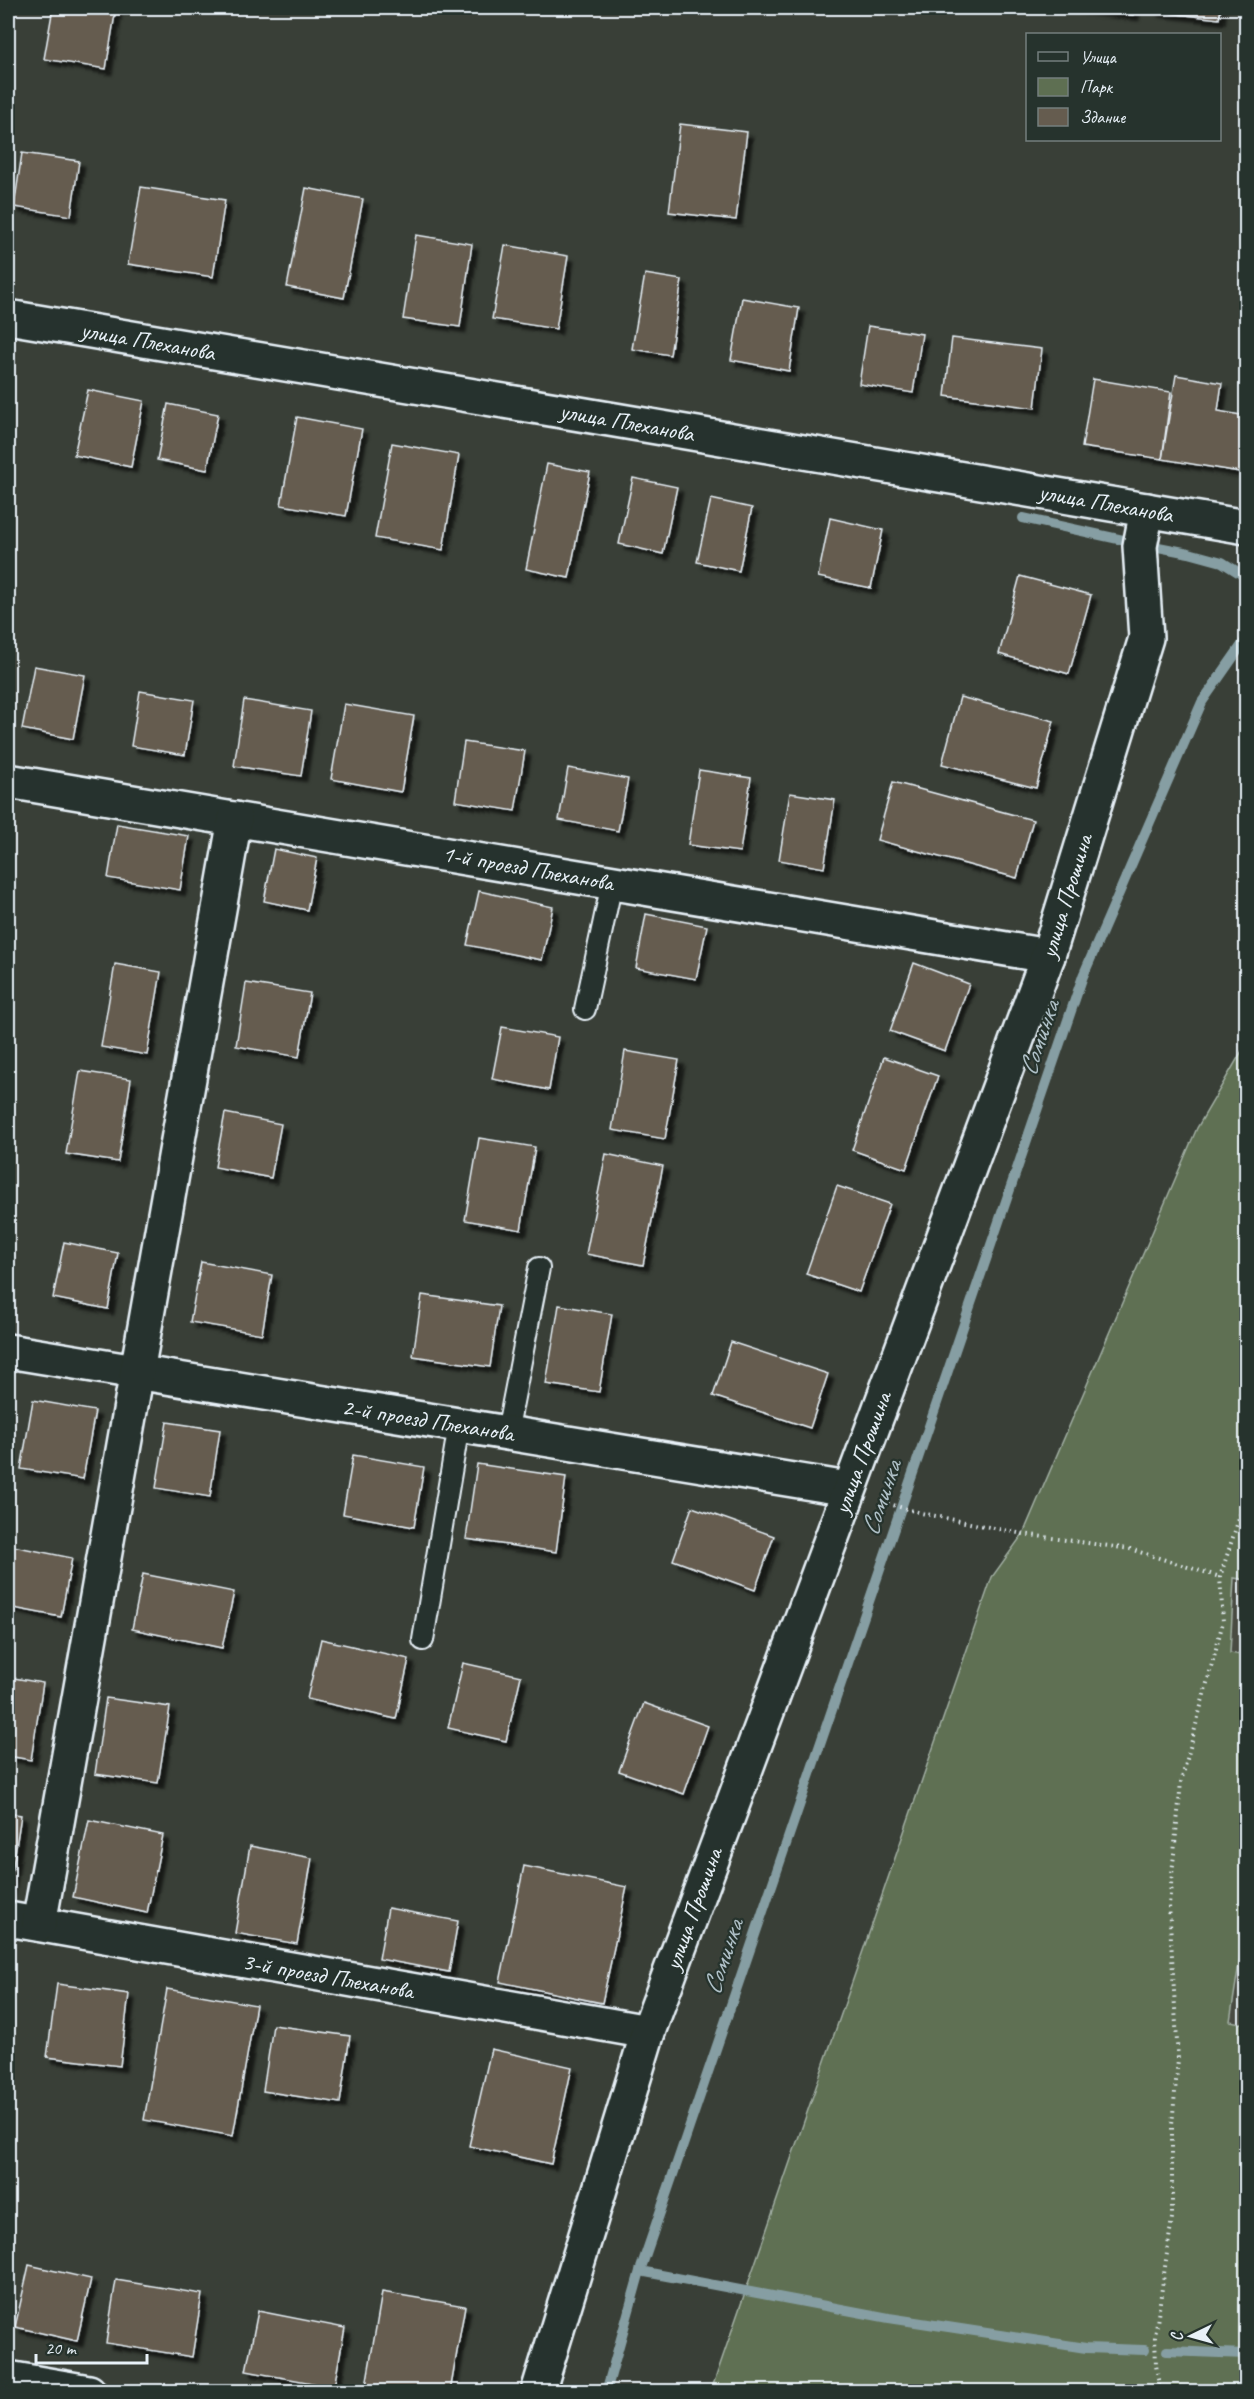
<svg xmlns="http://www.w3.org/2000/svg" width="1254" height="2399" font-family="Caveat,sans-serif">
  <style>
    .built { fill: #494b42 }
    .green { fill: #5e6f52; stroke: #a3b0a5; stroke-width: 1.5 }
    .lines { fill: none; stroke-linecap: round; stroke-linejoin: round }
    .stream { stroke: #869ea3; stroke-width: 10 }
    .building { fill: #655c4f; stroke: #e8f1f8; stroke-width: 1.5; filter: url(#shadow) }
    .service-casing { stroke: #e8f1f8; stroke-width: 24 }
    .minor-casing { stroke: #e8f1f8; stroke-width: 38 }
    .path { stroke: #e8f1f8; stroke-width: 4; stroke-dasharray: 1.5 4.5; stroke-linecap: butt }
    .service { stroke: #26332d; stroke-width: 20 }
    .minor { stroke: #26332d; stroke-width: 33 }
    .labels { text-anchor: middle; dominant-baseline: central; stroke-width: 4.5; stroke-linejoin: round; paint-order: stroke }
    .street-label { font-size: 24px; fill: #e8f1f8; stroke: #26332d }
    .water-label { font-size: 26px; font-style: italic; fill: #afc0c7; stroke: #26332d }
  </style>
  <defs>
    <filter id="shadow"><feDropShadow dx="5.5" dy="5.5" stdDeviation="1.5" flood-color="#0009"/></filter>
  </defs>
  <rect width="100%" height="100%" fill="#393f37"/>
  <filter id="ink" filterUnits="userSpaceOnUse"><feTurbulence type="fractalNoise" baseFrequency=".0167" numOctaves="2"/><feDisplacementMap in="SourceGraphic" scale="12" xChannelSelector="R" yChannelSelector="G"/><feConvolveMatrix kernelMatrix="1 2 1 2 8 2 1 2 1" color-interpolation-filters="sRGB"/></filter>
  <g filter="url(#ink)">
    <g class="built">
      <polygon points="1246,1547 1246,1656 1230,1653 1234,1577"/>
      <polygon points="1246,1919 1246,2024 1230,2021"/>
    </g>
    <polygon class="green" points="1246,1044 1246,1580 1234,1578 1230,1653 1246,1656 1246,1919 1230,2021 1246,2024 1246,2391 711,2391 992,1577 1023,1534 1197,1128"/>
    <g class="lines">
      <g class="stream">
        <polyline points="1023,518 1132,542"/>
        <polyline points="1148,545 1189,553 1222,562 1246,577"/>
        <polyline points="640,2271 889,2318 1086,2348 1145,2350"/>
        <polyline points="1167,2351 1246,2354"/>
        <polyline points="606,2392 640,2271 1083,976 1202,702 1246,639"/>
      </g>
    </g>
    <g class="building">
      <polygon points="53,8 116,8 106,69 44,59"/>
      <polygon points="1076,8 1134,8 1133,15"/>
      <polygon points="1154,8 1221,8 1219,19 1153,11"/>
      <polygon points="680,124 747,132 736,220 669,212"/>
      <polygon points="22,153 79,161 71,216 14,207"/>
      <polygon points="141,187 225,200 213,277 128,264"/>
      <polygon points="306,188 363,199 344,298 287,287"/>
      <polygon points="416,235 472,244 460,327 403,319"/>
      <polygon points="505,245 568,256 556,329 492,319"/>
      <polygon points="645,274 682,280 670,355 632,349"/>
      <polygon points="742,298 799,308 789,371 731,360"/>
      <polygon points="868,326 922,334 913,393 859,384"/>
      <polygon points="952,338 1042,349 1035,408 945,396"/>
      <polygon points="1176,375 1222,383 1218,411 1246,416 1246,473 1162,459"/>
      <polygon points="1093,379 1171,392 1162,459 1082,447"/>
      <polygon points="88,390 144,401 131,467 74,455"/>
      <polygon points="168,404 218,414 207,470 157,460"/>
      <polygon points="297,417 362,429 346,516 281,505"/>
      <polygon points="392,443 459,455 443,550 375,538"/>
      <polygon points="547,464 590,472 569,578 526,569"/>
      <polygon points="633,478 677,487 663,554 619,544"/>
      <polygon points="711,499 752,508 739,571 697,562"/>
      <polygon points="830,518 883,530 871,588 818,577"/>
      <polygon points="1020,576 1091,595 1069,674 999,654"/>
      <polygon points="34,666 85,675 73,739 22,729"/>
      <polygon points="140,691 194,700 185,755 131,746"/>
      <polygon points="960,697 1054,721 1036,788 942,764"/>
      <polygon points="244,700 311,711 301,776 234,766"/>
      <polygon points="344,704 414,716 401,792 331,779"/>
      <polygon points="464,742 525,751 515,811 455,801"/>
      <polygon points="568,768 628,779 618,831 559,820"/>
      <polygon points="699,770 751,778 740,852 688,845"/>
      <polygon points="893,782 1033,820 1017,878 877,840"/>
      <polygon points="790,793 835,800 824,868 779,860"/>
      <polygon points="117,824 189,836 180,890 108,878"/>
      <polygon points="274,849 317,858 307,910 264,901"/>
      <polygon points="479,891 553,907 542,960 467,945"/>
      <polygon points="646,914 707,926 696,979 636,968"/>
      <polygon points="914,963 969,984 945,1051 890,1031"/>
      <polygon points="115,964 161,972 147,1055 101,1047"/>
      <polygon points="246,983 310,993 299,1057 236,1046"/>
      <polygon points="502,1027 558,1037 549,1090 492,1079"/>
      <polygon points="625,1051 679,1060 665,1139 612,1130"/>
      <polygon points="884,1057 938,1076 906,1169 852,1150"/>
      <polygon points="80,1071 131,1079 118,1162 66,1154"/>
      <polygon points="225,1113 281,1124 271,1178 215,1167"/>
      <polygon points="479,1138 535,1147 521,1230 465,1220"/>
      <polygon points="606,1154 663,1166 643,1265 586,1254"/>
      <polygon points="837,1186 890,1204 859,1292 806,1274"/>
      <polygon points="64,1242 118,1253 108,1309 53,1298"/>
      <polygon points="201,1262 272,1275 262,1334 190,1322"/>
      <polygon points="422,1295 499,1306 490,1367 413,1356"/>
      <polygon points="559,1305 612,1314 599,1392 546,1384"/>
      <polygon points="731,1342 828,1374 810,1428 713,1396"/>
      <polygon points="33,1400 95,1411 83,1479 21,1469"/>
      <polygon points="167,1422 220,1430 210,1497 156,1488"/>
      <polygon points="353,1455 424,1467 414,1527 343,1514"/>
      <polygon points="477,1464 566,1477 556,1552 466,1539"/>
      <polygon points="692,1507 774,1536 755,1590 673,1560"/>
      <polygon points="8,1545 72,1558 61,1617 8,1607"/>
      <polygon points="143,1574 234,1592 222,1648 132,1629"/>
      <polygon points="321,1639 409,1659 396,1719 307,1699"/>
      <polygon points="463,1663 521,1676 506,1741 448,1728"/>
      <polygon points="8,1677 43,1683 31,1760 8,1756"/>
      <polygon points="106,1698 170,1707 158,1783 95,1774"/>
      <polygon points="644,1703 708,1726 684,1794 619,1771"/>
      <polygon points="8,1813 21,1815 9,1892 8,1892"/>
      <polygon points="89,1820 163,1835 147,1913 73,1897"/>
      <polygon points="250,1846 312,1858 297,1944 235,1933"/>
      <polygon points="524,1866 627,1887 602,2003 500,1982"/>
      <polygon points="388,1908 458,1921 449,1972 379,1959"/>
      <polygon points="57,1984 129,1994 120,2066 47,2057"/>
      <polygon points="167,1989 256,2005 233,2136 144,2120"/>
      <polygon points="273,2025 350,2036 340,2103 263,2091"/>
      <polygon points="491,2049 572,2067 551,2164 469,2146"/>
      <polygon points="29,2265 91,2279 77,2341 15,2327"/>
      <polygon points="116,2280 202,2294 192,2357 106,2343"/>
      <polygon points="382,2292 465,2306 450,2392 365,2392"/>
      <polygon points="258,2311 345,2328 334,2387 246,2371"/>
    </g>
    <g class="lines">
      <g class="service-casing">
        <g id="service">
          <polyline points="585,1009 612,883"/>
          <polyline points="507,1433 539,1268"/>
          <polyline points="423,1640 459,1425"/>
        </g>
      </g>
      <g class="minor-casing">
        <g id="minor">
          <polyline points="8,317 1246,527"/>
          <polyline points="8,781 1048,956"/>
          <polyline points="8,1351 848,1489"/>
          <polyline points="8,1919 648,2032"/>
          <polyline points="39,1924 235,819"/>
          <polyline points="8,2378 89,2392"/>
          <polyline points="538,2392 648,2032 1048,956 1146,638 1140,546 1147,510"/>
        </g>
      </g>
      <g class="path">
        <polyline points="882,1502 921,1513 1023,1534 1130,1549 1220,1577"/>
        <polyline points="1160,2392 1156,2365 1155,2337 1172,2218 1172,2125 1178,2059 1169,1905 1181,1782 1223,1622 1220,1577 1246,1497"/>
      </g>
      <use href="#service" class="service"/>
      <use href="#minor" class="minor"/>
    </g>
  </g>
  <g class="labels">
    <g class="street-label">
      <text transform="translate(148 341) rotate(10)">улица Плеханова</text>
      <text transform="translate(627 422) rotate(10)">улица Плеханова</text>
      <text transform="translate(1106 503) rotate(10)">улица Плеханова</text>
      <text transform="translate(528 868) rotate(10)">1-й проезд Плеханова</text>
      <text transform="translate(1066 896) rotate(-73)">улица Прошина</text>
      <text transform="translate(428 1420) rotate(9)">2-й проезд Плеханова</text>
      <text transform="translate(862 1453) rotate(-70)">улица Прошина</text>
      <text transform="translate(693 1909) rotate(-70)">улица Прошина</text>
      <text transform="translate(328 1976) rotate(10)">3-й проезд Плеханова</text>
    </g>
    <g class="water-label">
      <text transform="translate(1039 1038) rotate(-71)">Соминка</text>
      <text transform="translate(881 1498) rotate(-71)">Соминка</text>
      <text transform="translate(723 1957) rotate(-71)">Соминка</text>
    </g>
  </g>
  <rect width="1254" height="2399" fill="none" stroke="#26332d" stroke-width="30"/>
  <rect x="15" y="15" width="1224" height="2369" fill="none" stroke="#e8f1f8" stroke-width="2" filter="url(#ink)"/>
  <rect x="1026" y="33" width="195" height="108" fill="#26332d" stroke="#747f7e" stroke-width="1.5"/>
  <rect x="1038" y="52" width="30" height="9" fill="#26332d" stroke="#747f7e" stroke-width="1.5"/>
  <text x="1080" y="63" font-size="18" fill="#e8f1f8">Улица</text>
  <rect x="1038" y="78" width="30" height="18" fill="#5e6f52" stroke="#747f7e" stroke-width="1.5"/>
  <text x="1080" y="93" font-size="18" fill="#e8f1f8">Парк</text>
  <rect x="1038" y="108" width="30" height="18" fill="#655c4f" stroke="#747f7e" stroke-width="1.5"/>
  <text x="1080" y="123" font-size="18" fill="#e8f1f8">Здание</text>
  <g transform="translate(1191 2336) rotate(265)" stroke="#26332d" stroke-width="4.5" paint-order="stroke">
  <path d="M0-4.5L10 22L0 15L-10 22Z" fill="#e8f1f8"/>
  <text y="-9" font-size="16" font-weight="bold" text-anchor="middle" fill="#e8f1f8">С</text>
  </g>
  <path d="M36 2354v9h111v-9" fill="none" stroke="#e8f1f8" stroke-width="3"/>
  <text x="45" y="2354" font-size="18" fill="#e8f1f8" stroke="#26332d" stroke-width="4.5" paint-order="stroke">20 m</text>
</svg>
